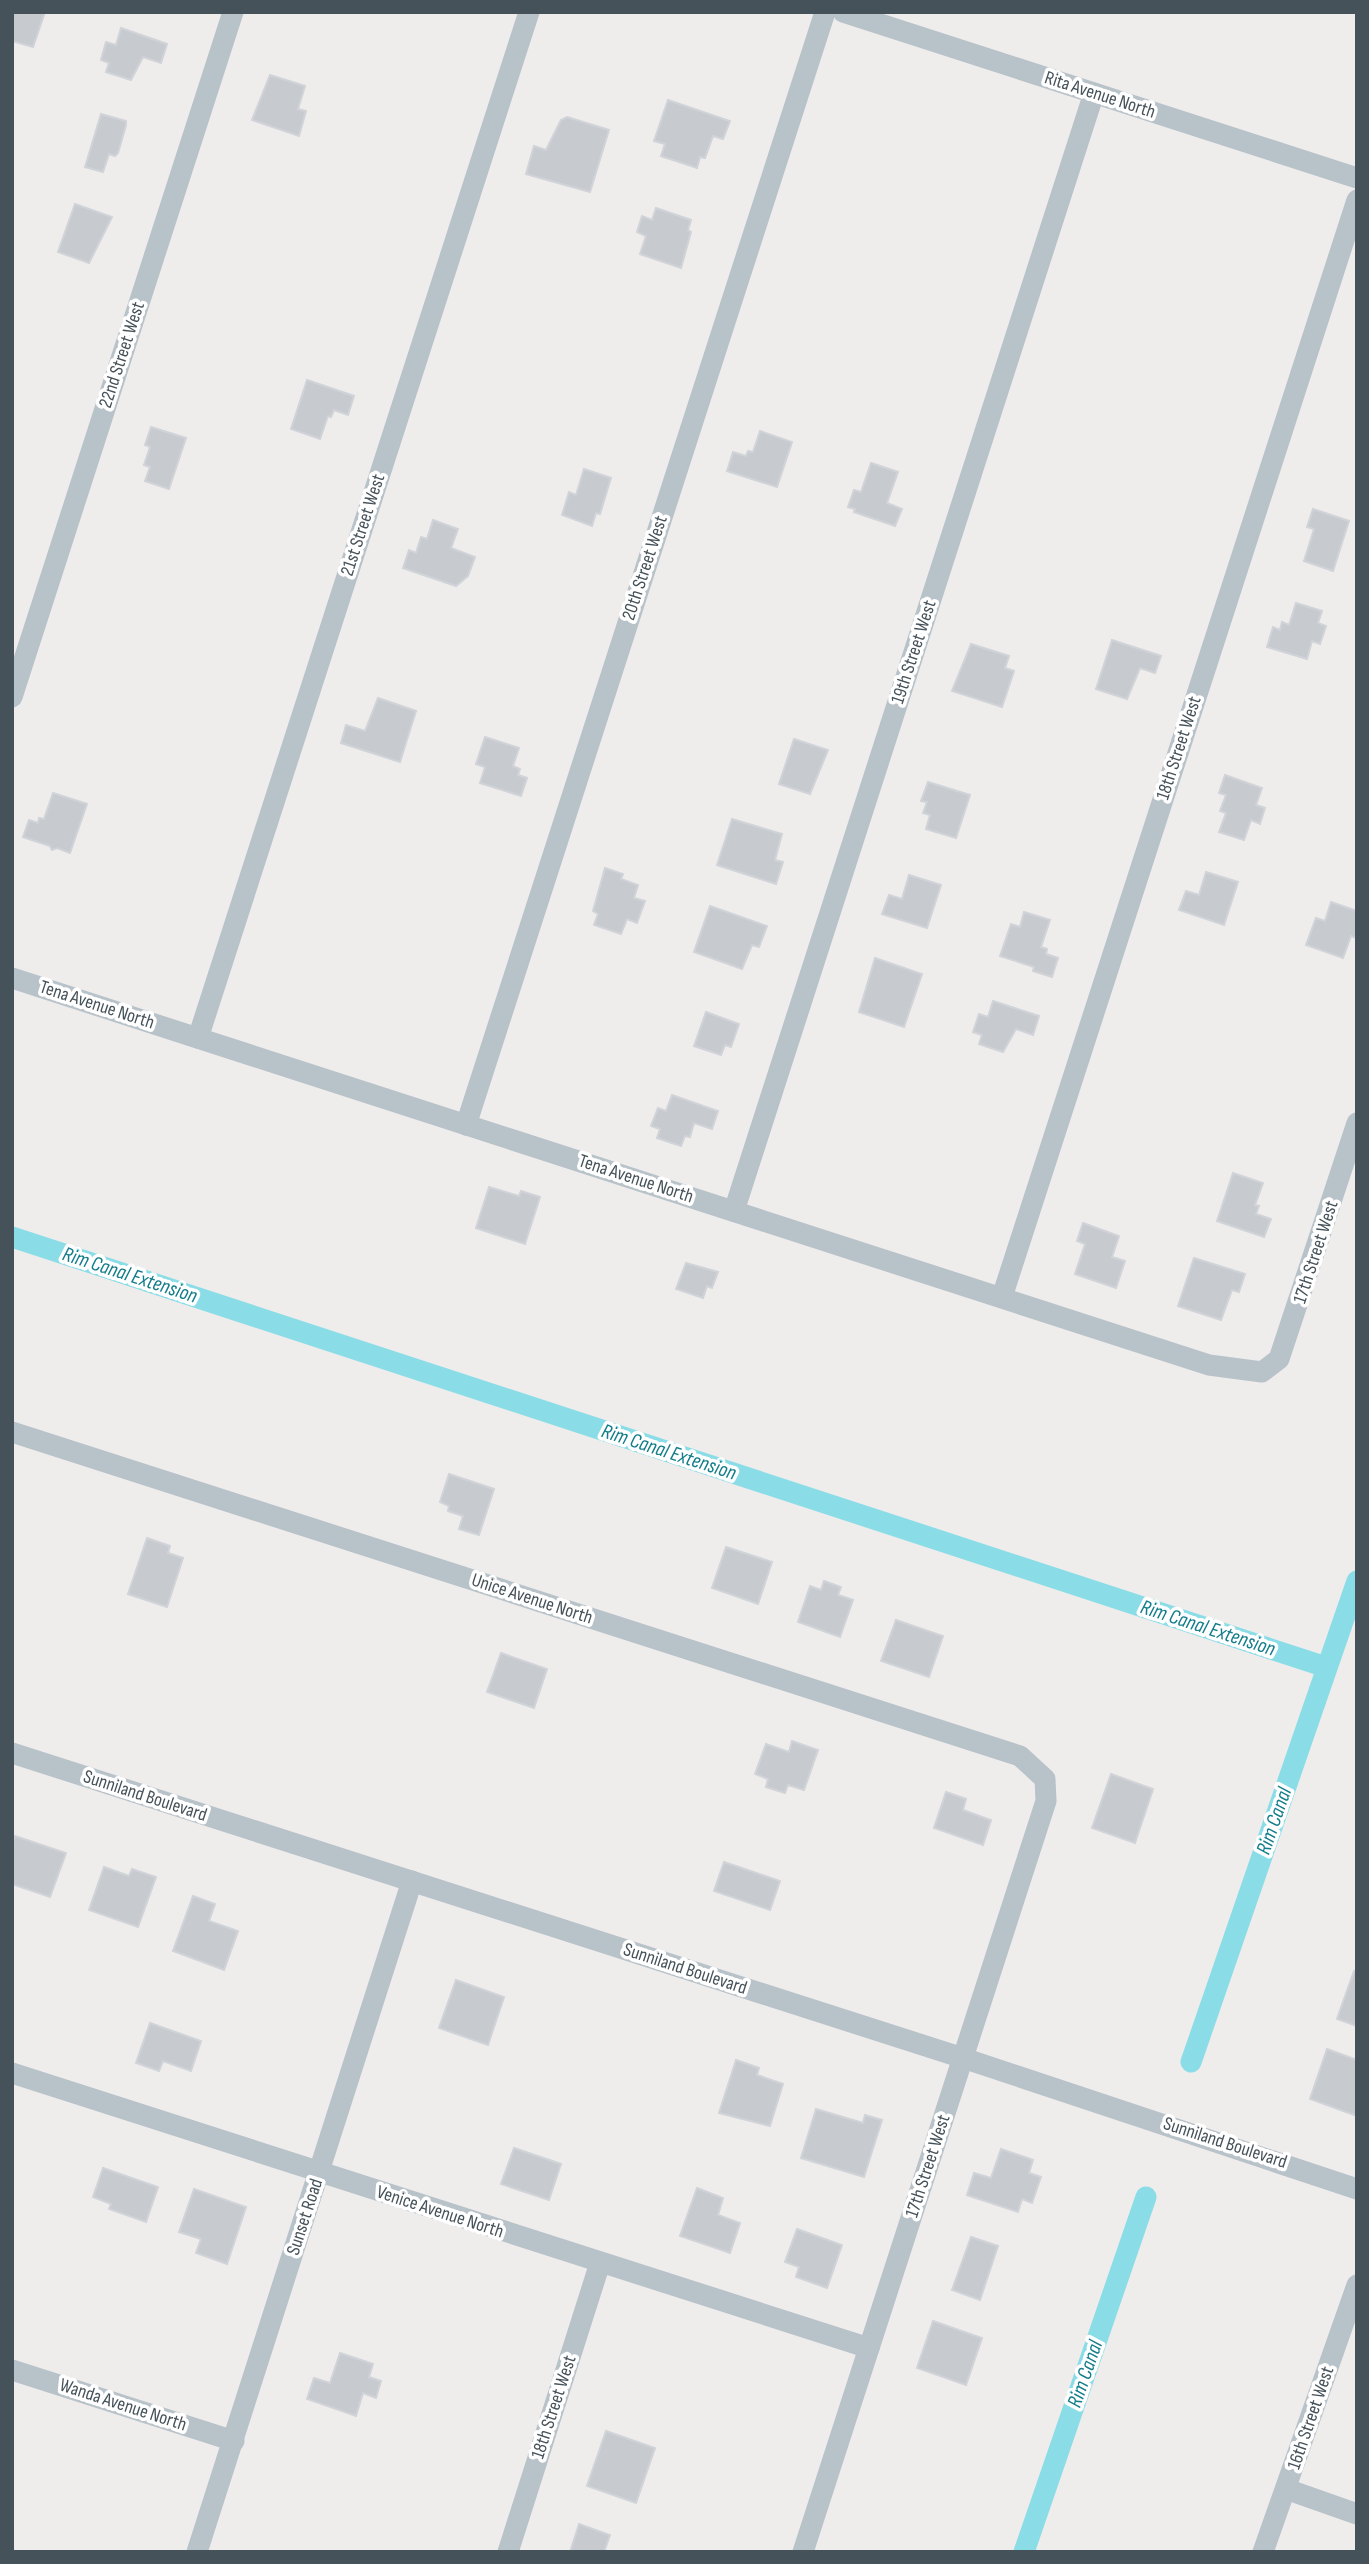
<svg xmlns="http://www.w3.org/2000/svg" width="1369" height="2564" font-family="'Sofia Sans Condensed',sans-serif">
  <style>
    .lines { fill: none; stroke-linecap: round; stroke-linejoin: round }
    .canal { stroke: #8adde7; stroke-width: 21 }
    .building { fill: #c7cacf; stroke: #d0d3d8; stroke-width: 2 }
    .minor { stroke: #b8c2c9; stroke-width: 21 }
    .labels { text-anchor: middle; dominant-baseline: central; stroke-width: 7; stroke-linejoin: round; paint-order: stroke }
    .street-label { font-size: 19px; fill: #465259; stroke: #fff }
    .water-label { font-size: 21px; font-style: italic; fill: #137d8a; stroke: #fff }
  </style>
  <rect width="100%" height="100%" fill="#efecec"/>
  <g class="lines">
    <g class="canal">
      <polyline points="12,1237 1326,1667"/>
      <polyline points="1191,2062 1357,1581"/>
      <polyline points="1024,2552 1146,2197"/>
    </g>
  </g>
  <g class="building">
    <polygon points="12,12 45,12 33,47 12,41"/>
    <polygon points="121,28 167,44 161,63 143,57 131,80 106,72 109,63 101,60 106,42 116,45"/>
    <polygon points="270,75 305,86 298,109 306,111 299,136 252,120"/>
    <polygon points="668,100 730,121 723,139 713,136 705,158 700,157 697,168 661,156 665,144 654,141"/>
    <polygon points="101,114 126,121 126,125 118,153 115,156 109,154 103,172 85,167"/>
    <polygon points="567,117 609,130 590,192 526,174 534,146 546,150 561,120"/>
    <polygon points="75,204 112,217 89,263 58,252"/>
    <polygon points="656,208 691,220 688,230 691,232 681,268 640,254 646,236 637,232 642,216 652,220"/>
    <polygon points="307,380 354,396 348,415 334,410 331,417 328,416 320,439 291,429"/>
    <polygon points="151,427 186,438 169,489 145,481 150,467 144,465 150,447 145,445"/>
    <polygon points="760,431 792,442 777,487 727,471 733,452 746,456 748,451 753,452"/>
    <polygon points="871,463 898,472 887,503 902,509 895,526 854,512 855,509 848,507 854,490 861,492"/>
    <polygon points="584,469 611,478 600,514 596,513 592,526 562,515 569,492 576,495"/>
    <polygon points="1313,509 1349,521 1333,571 1304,561 1314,529 1307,527"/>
    <polygon points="433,520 458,529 451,548 475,557 468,576 456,586 403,568 409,550 416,553 421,537 427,539"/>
    <polygon points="1296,603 1322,611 1318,623 1326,626 1320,644 1312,641 1307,659 1267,647 1273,627 1280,630 1282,622 1289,625"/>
    <polygon points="1112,640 1161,656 1155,673 1140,668 1127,699 1096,689"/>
    <polygon points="971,644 1009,656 1005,668 1014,671 1002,707 952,691"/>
    <polygon points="378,698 416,711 400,762 341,743 346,725 365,731"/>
    <polygon points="485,737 519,748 513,766 520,769 518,775 527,778 521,796 480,783 485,767 476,764"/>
    <polygon points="794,739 828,750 810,794 779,784"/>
    <polygon points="1225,775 1262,788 1256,805 1265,808 1260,824 1251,820 1244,840 1219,832 1226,813 1220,811 1226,795 1219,793"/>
    <polygon points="928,782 970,795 956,838 926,829 930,815 923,813 927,802 921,801"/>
    <polygon points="53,793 87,804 70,853 57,848 52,850 50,846 23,837 29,820 38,823 39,818 44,819"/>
    <polygon points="732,819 782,834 775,860 783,862 776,884 717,865"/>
    <polygon points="605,868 623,874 621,879 638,885 634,898 645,901 637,923 627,919 621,934 594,925 598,914 593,911"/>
    <polygon points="1206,872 1238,882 1224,925 1179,910 1186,891 1199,895"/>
    <polygon points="909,875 941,885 927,928 882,914 889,895 902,899"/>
    <polygon points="1331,902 1357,911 1357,938 1351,936 1343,958 1306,945 1316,918 1325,921"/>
    <polygon points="710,906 767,926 759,947 752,945 742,969 694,952"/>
    <polygon points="1024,912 1050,920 1041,947 1047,949 1046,954 1058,958 1052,977 1033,971 1034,967 1000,956 1011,924 1020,927"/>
    <polygon points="875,958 922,974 904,1027 859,1012"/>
    <polygon points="993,1001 1039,1016 1033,1035 1016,1029 1003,1052 979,1044 982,1035 973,1032 979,1014 988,1017"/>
    <polygon points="706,1012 739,1024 731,1047 725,1045 721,1055 694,1046"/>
    <polygon points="672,1095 718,1111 712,1129 694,1123 690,1137 685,1136 681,1146 657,1138 660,1129 651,1126 658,1108 666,1111"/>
    <polygon points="1233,1173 1263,1183 1255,1205 1259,1206 1256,1214 1271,1219 1264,1237 1217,1221"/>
    <polygon points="489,1187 519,1196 521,1191 540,1197 525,1244 476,1228"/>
    <polygon points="1083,1223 1119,1236 1112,1257 1125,1261 1116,1288 1075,1274 1085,1244 1077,1241"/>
    <polygon points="1194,1258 1245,1274 1239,1292 1232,1290 1221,1320 1178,1306"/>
    <polygon points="686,1263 718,1272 712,1288 707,1286 703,1298 676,1289"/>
    <polygon points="449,1474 494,1489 479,1535 459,1529 463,1516 448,1511 449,1506 440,1502"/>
    <polygon points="147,1538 170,1546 168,1553 183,1558 167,1607 128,1594"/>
    <polygon points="726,1547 772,1562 758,1604 712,1588"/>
    <polygon points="824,1581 841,1587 838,1595 853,1600 840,1637 798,1622 810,1586 821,1590"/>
    <polygon points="896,1620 943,1636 929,1677 881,1661"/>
    <polygon points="501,1653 547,1669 534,1708 487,1692"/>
    <polygon points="792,1741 818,1750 804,1790 788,1785 785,1793 766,1787 768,1779 755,1774 766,1744 789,1752"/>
    <polygon points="1111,1774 1153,1789 1135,1843 1092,1828"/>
    <polygon points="946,1792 966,1799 963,1810 991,1820 983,1845 934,1828"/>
    <polygon points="15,1836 66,1853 50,1897 12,1884 12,1845"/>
    <polygon points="724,1862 780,1881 770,1910 714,1891"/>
    <polygon points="104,1867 129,1876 132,1869 156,1877 138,1927 89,1910"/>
    <polygon points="193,1896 215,1904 209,1921 238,1931 224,1970 173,1951"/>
    <polygon points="1354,1971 1357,1971 1357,2026 1337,2019"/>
    <polygon points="456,1980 504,1997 488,2045 439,2028"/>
    <polygon points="150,2023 201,2041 191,2071 163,2061 159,2071 136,2063"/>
    <polygon points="1327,2049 1357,2060 1357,2116 1310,2099"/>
    <polygon points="736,2060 759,2068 757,2075 783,2084 770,2126 719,2113"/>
    <polygon points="816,2109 863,2123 865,2115 882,2120 864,2177 801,2158"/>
    <polygon points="514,2148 561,2164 549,2200 501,2184"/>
    <polygon points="1001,2149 1033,2160 1029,2173 1041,2177 1032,2203 1022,2199 1018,2212 967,2195 974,2173 991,2178"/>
    <polygon points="103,2168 158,2187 146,2222 109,2209 111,2204 93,2197"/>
    <polygon points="697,2188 723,2198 718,2215 740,2223 730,2253 680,2236"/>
    <polygon points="194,2189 246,2207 227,2264 196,2253 201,2239 179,2232"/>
    <polygon points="797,2229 842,2245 827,2288 796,2277 799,2267 785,2262"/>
    <polygon points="971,2237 998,2246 980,2300 952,2290"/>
    <polygon points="933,2321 982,2338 966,2385 917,2368"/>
    <polygon points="340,2353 373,2364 369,2377 381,2381 376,2398 363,2393 356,2416 307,2399 314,2378 330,2383"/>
    <polygon points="606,2431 655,2448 636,2503 587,2486"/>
    <polygon points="579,2524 610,2535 604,2552 570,2552"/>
  </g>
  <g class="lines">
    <g class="minor">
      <polyline points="843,12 1357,178"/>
      <polyline points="12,697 233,12"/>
      <polyline points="12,978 1209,1365 1262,1372 1279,1359 1357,1123"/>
      <polyline points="198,1038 529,12"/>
      <polyline points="466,1125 825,12"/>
      <polyline points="734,1211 1094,93"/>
      <polyline points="1002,1297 1357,200"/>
      <polyline points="12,1432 1020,1756 1045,1779 1046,1801 803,2552"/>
      <polyline points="12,1753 963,2058 1357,2189"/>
      <polyline points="12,2073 869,2348"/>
      <polyline points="12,2370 234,2441"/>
      <polyline points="1286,2489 1357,2514"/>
      <polyline points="197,2552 412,1881"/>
      <polyline points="508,2552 600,2263"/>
      <polyline points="1263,2552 1357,2285"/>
    </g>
  </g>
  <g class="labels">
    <g class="street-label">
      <text transform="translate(1100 95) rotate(18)">Rita Avenue North</text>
      <text transform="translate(122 355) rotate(-72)">22nd Street West</text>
      <text transform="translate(363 525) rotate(-72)">21st Street West</text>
      <text transform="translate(645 568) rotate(-72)">20th Street West</text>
      <text transform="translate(914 652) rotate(-72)">19th Street West</text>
      <text transform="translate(1179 748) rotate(-72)">18th Street West</text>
      <text transform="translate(97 1005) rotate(18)">Tena Avenue North</text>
      <text transform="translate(636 1179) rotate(18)">Tena Avenue North</text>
      <text transform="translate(1316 1252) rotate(-72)">17th Street West</text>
      <text transform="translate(532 1599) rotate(18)">Unice Avenue North</text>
      <text transform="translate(145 1796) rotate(18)">Sunniland Boulevard</text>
      <text transform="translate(685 1969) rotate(18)">Sunniland Boulevard</text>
      <text transform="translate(1225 2143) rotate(18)">Sunniland Boulevard</text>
      <text transform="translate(928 2166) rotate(-72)">17th Street West</text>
      <text transform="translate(440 2212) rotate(18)">Venice Avenue North</text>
      <text transform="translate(305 2217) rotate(-72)">Sunset Road</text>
      <text transform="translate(123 2405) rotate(18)">Wanda Avenue North</text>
      <text transform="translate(554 2407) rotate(-72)">18th Street West</text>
      <text transform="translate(1311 2418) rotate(-71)">16th Street West</text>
    </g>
    <g class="water-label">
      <text transform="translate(130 1275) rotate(18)">Rim Canal Extension</text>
      <text transform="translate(669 1452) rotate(18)">Rim Canal Extension</text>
      <text transform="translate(1208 1628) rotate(18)">Rim Canal Extension</text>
      <text transform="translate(1274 1821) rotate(-71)">Rim Canal</text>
      <text transform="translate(1085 2374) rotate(-71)">Rim Canal</text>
    </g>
  </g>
  <rect width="1369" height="2564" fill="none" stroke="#465259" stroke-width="28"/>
</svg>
